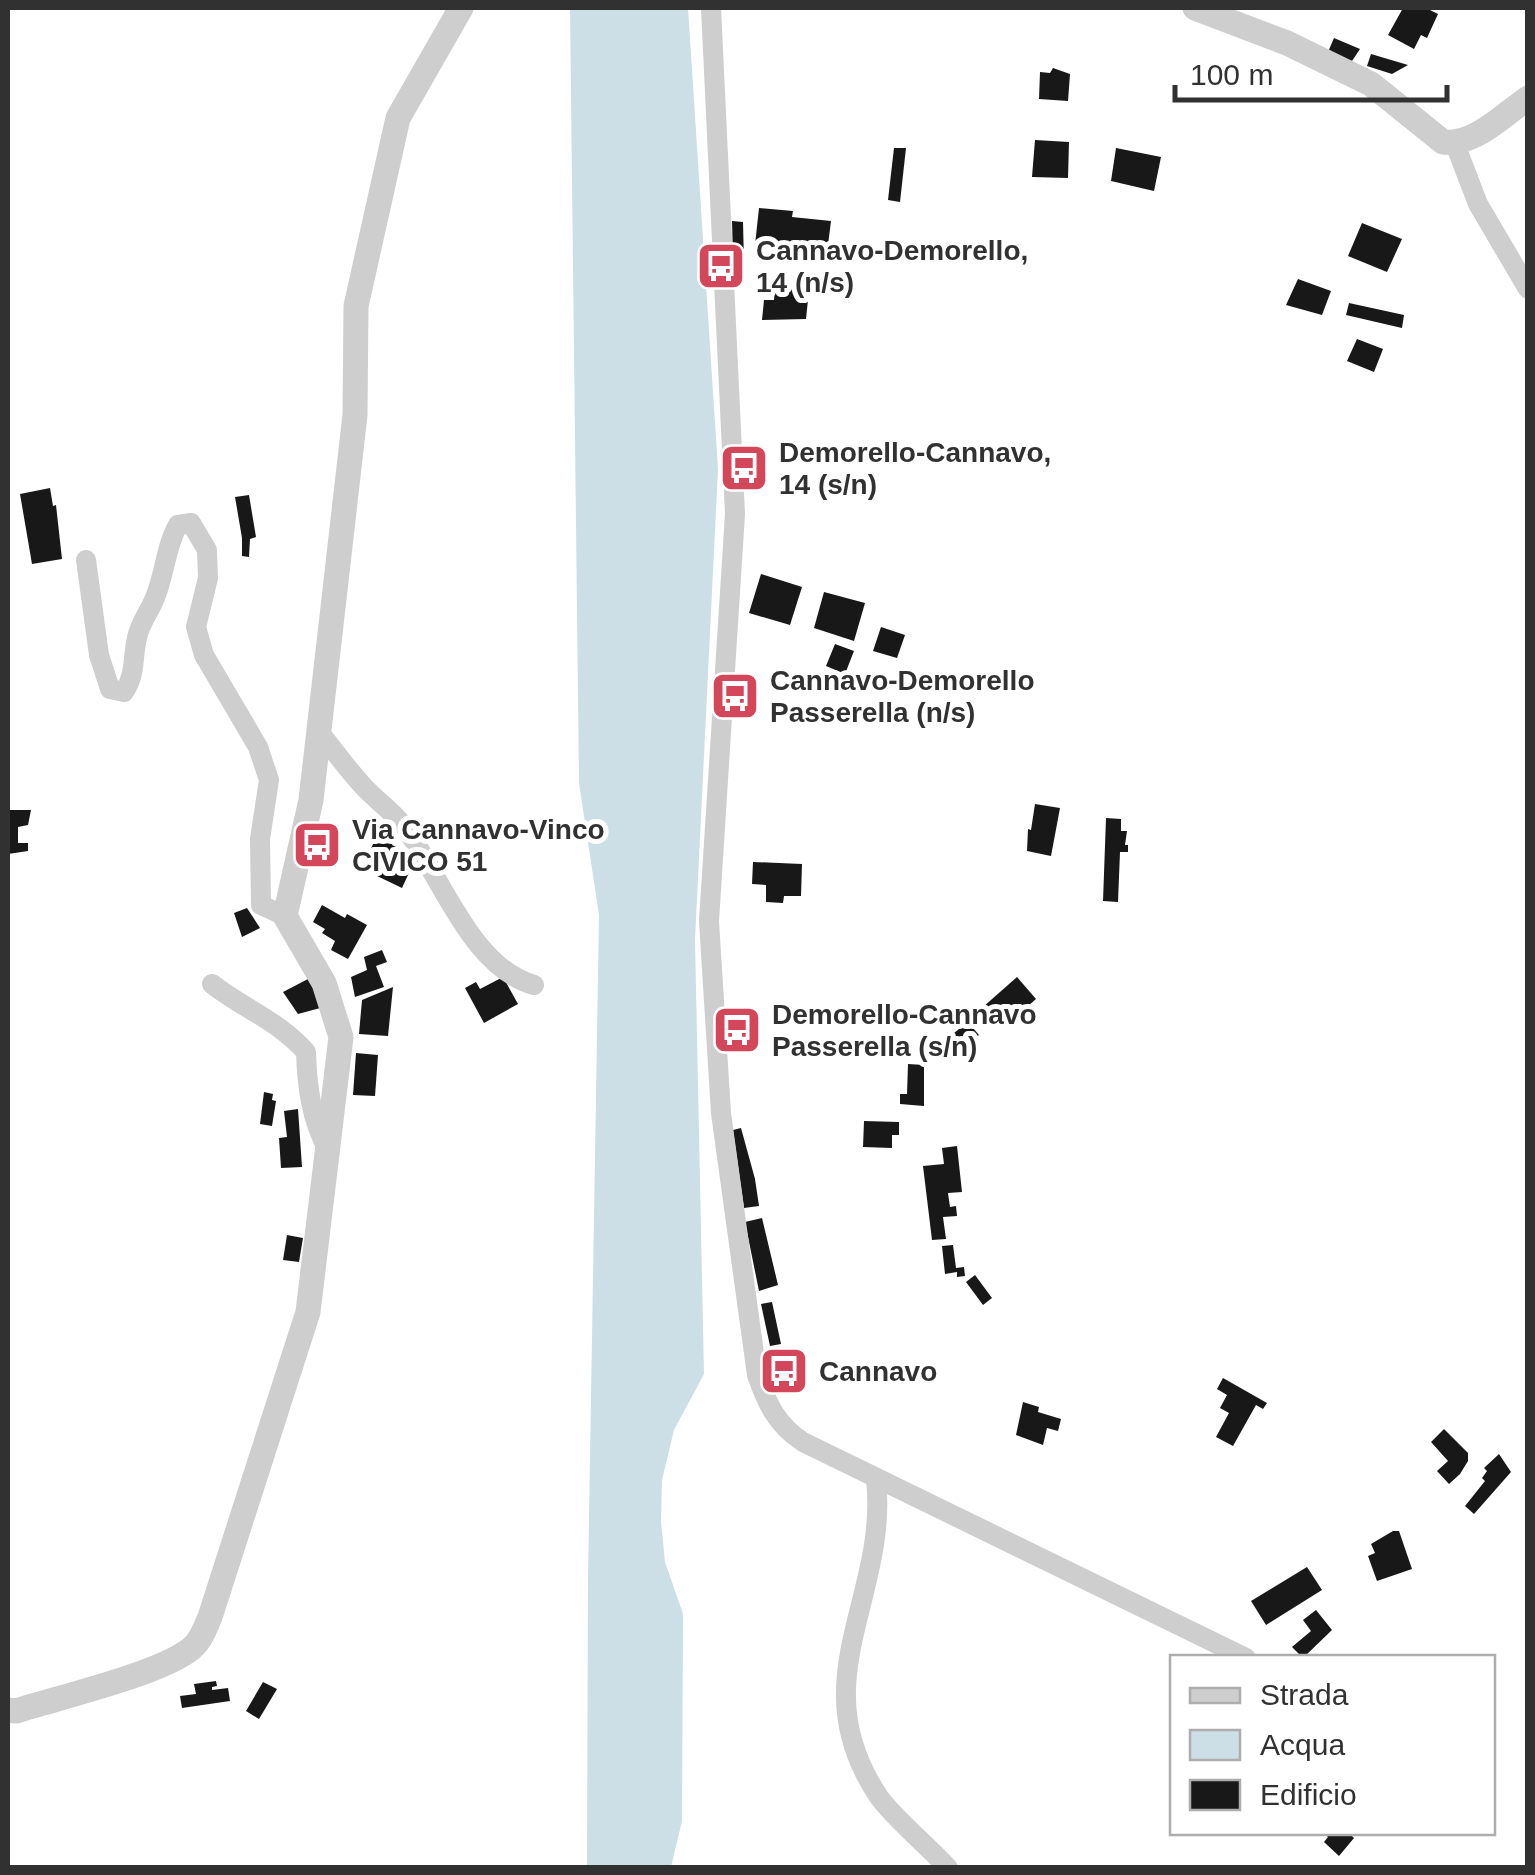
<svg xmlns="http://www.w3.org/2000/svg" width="1535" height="1875" font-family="Helvetica,sans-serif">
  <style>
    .water { fill: #ccdfe7 }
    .building { fill: #181818 }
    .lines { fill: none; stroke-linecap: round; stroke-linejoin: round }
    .minor { stroke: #cecece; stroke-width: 20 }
    .tertiary { stroke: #cecece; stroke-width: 25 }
    .labels { text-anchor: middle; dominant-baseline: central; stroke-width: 10; stroke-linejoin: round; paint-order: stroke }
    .poi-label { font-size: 28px; font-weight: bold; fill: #313131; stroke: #fff; text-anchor: start }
  </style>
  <rect width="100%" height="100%" fill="#fff"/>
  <polygon class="water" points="570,8 688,8 718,469 695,940 704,1374 674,1430 662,1480 661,1521 665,1562 683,1614 682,1821 671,1867 587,1867 588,1578 599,915 579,783"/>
  <g class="building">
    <polygon points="1403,8 1426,8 1438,14 1427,38 1421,35 1414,49 1388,35"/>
    <polygon points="1334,38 1360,49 1352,61 1328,52"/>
    <polygon points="1371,54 1408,65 1392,74 1367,66"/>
    <polygon points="1053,68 1070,74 1068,101 1039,99 1040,72 1050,73"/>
    <polygon points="1035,140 1069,142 1068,178 1032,177"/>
    <polygon points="894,148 906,148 900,202 888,200"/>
    <polygon points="1116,148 1161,157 1154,191 1111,181"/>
    <polygon points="759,208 793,211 792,217 831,221 827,253 755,245"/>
    <polygon points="732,221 743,222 744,263 733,256"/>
    <polygon points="1362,223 1402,239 1387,272 1348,256"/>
    <polygon points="1298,279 1331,291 1322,315 1286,305"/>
    <polygon points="775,288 809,290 806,319 762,320 764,300 774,300"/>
    <polygon points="1349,303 1404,315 1402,328 1346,315"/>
    <polygon points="1357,339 1383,349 1374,372 1347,361"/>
    <polygon points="50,488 53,506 56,505 62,559 32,564 20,494"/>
    <polygon points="249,495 256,537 250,539 249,557 242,556 242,538 235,497"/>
    <polygon points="761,574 802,587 790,625 749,613"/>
    <polygon points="824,592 865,603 854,641 814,628"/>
    <polygon points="881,627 905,635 897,658 873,651"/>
    <polygon points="835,644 854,651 845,674 826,666"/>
    <polygon points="1035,804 1060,808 1051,856 1027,851 1028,829 1031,830"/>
    <polygon points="8,810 31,810 28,825 18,827 18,843 28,843 28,851 8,854"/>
    <polygon points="1106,818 1121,819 1121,831 1127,831 1125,845 1128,845 1128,852 1120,852 1118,902 1103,901"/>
    <polygon points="379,830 395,838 392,845 410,854 407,859 414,862 402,888 375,875 371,859 374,853 370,851"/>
    <polygon points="753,862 802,864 801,896 784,896 783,903 766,902 766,885 752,884"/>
    <polygon points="322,905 345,918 347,914 367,925 348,959 331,950 335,941 322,933 325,929 313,922"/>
    <polygon points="247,908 260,928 242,937 234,913"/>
    <polygon points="382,950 387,962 376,966 384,987 355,997 351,977 367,970 364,957"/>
    <polygon points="503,977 518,1004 484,1023 465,988 476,982 480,989"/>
    <polygon points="1017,977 1036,999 1002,1029 983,1007"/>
    <polygon points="308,979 324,1007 298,1014 283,992"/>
    <polygon points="393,987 388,1036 359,1034 362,1000"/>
    <polygon points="968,1022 979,1035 949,1056 940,1044"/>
    <polygon points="356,1053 378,1055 375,1096 353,1095"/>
    <polygon points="908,1064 924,1065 924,1106 900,1104 900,1094 907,1094"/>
    <polygon points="264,1092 273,1094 272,1100 276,1101 272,1126 260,1124"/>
    <polygon points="298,1109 302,1167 281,1168 279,1138 287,1137 284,1111"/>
    <polygon points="864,1121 899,1122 899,1135 892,1135 892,1148 863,1147"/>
    <polygon points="741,1128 755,1179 759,1206 744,1208 733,1130"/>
    <polygon points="957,1146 962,1192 948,1193 950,1207 956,1206 957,1216 943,1217 946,1239 932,1240 923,1166 944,1164 942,1148"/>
    <polygon points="762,1218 778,1285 759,1291 745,1222"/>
    <polygon points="287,1235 303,1238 299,1262 283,1260"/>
    <polygon points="953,1245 956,1268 964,1267 965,1276 957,1277 957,1272 945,1274 942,1246"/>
    <polygon points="975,1275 992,1298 983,1305 966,1282"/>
    <polygon points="772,1302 781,1344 770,1346 761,1304"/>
    <polygon points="1223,1378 1267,1403 1263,1409 1256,1405 1233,1446 1216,1437 1229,1413 1220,1408 1227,1395 1217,1389"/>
    <polygon points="1023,1402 1039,1407 1038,1412 1061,1419 1058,1431 1047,1428 1043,1445 1016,1435"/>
    <polygon points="1444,1429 1468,1453 1468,1461 1460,1474 1449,1484 1437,1471 1448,1461 1431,1442"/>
    <polygon points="1499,1454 1511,1472 1474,1514 1465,1506 1485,1481 1482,1478 1487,1471 1484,1468"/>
    <polygon points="1393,1531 1399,1531 1412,1569 1377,1581 1368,1556 1375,1553 1371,1544"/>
    <polygon points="1307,1567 1322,1590 1266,1625 1251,1601"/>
    <polygon points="1316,1610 1332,1630 1303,1658 1292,1647 1311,1631 1303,1620"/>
    <polygon points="216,1681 217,1686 212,1687 212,1690 228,1688 230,1701 182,1708 180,1696 196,1694 194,1684"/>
    <polygon points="263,1682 277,1689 259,1719 246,1711"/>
    <polygon points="1323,1832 1348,1832 1354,1838 1339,1856 1324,1842 1328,1837"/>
  </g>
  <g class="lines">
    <g class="minor">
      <path d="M711,8L735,514L709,921L721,1113L757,1375C767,1404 777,1425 803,1442L1246,1658"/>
      <polyline points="1455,144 1478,204 1528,289"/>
      <path d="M86,560L99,655L110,689L124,692C136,674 132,659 137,638C140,622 151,610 156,595C165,572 166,546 178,525L191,523L207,550L208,578L196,627L204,655L258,747L269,780L260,839L261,905L285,916"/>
      <path d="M319,732C334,750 348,770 364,787C376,800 392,811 403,825C440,873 470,967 534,985"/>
      <path d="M212,984C244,1009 279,1021 306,1052C307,1086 311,1119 328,1150"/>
      <path d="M876,1479C889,1598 800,1680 879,1797C893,1817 929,1847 948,1868"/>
    </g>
    <g class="tertiary">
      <path d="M1195,8L1287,43L1371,84L1443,142C1474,146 1503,115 1528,98"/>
      <path d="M8,1710L16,1711C56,1698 170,1672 195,1645C202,1638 206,1626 210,1617L308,1312L341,1037L324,983L285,916L311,800L355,415L356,306L398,118L461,8"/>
    </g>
  </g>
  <defs>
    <g id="bus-square" transform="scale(2.5)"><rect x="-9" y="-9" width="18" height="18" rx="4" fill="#d4475b" stroke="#fff"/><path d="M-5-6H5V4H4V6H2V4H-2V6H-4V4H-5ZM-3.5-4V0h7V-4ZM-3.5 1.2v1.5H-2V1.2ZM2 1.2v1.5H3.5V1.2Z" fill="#fff"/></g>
  </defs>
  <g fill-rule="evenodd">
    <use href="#bus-square" x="721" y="266"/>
    <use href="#bus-square" x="744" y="468"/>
    <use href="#bus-square" x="735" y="696"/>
    <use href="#bus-square" x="317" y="845"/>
    <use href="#bus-square" x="737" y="1030"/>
    <use href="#bus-square" x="784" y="1371"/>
  </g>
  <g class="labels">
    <g class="poi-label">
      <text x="756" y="250">Cannavo-Demorello,<tspan x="756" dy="32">14 (n/s)</tspan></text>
      <text x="779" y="452">Demorello-Cannavo,<tspan x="779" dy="32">14 (s/n)</tspan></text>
      <text x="770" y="680">Cannavo-Demorello<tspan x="770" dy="32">Passerella (n/s)</tspan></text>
      <text x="352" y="829">Via Cannavo-Vinco<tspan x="352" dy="32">CIVICO 51</tspan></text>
      <text x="772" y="1014">Demorello-Cannavo<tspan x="772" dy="32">Passerella (s/n)</tspan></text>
      <text x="819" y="1371">Cannavo</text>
    </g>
  </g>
  <rect width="1535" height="1875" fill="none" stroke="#313131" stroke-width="20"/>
  <rect x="1170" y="1655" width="325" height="180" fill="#ffffff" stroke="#adadad" stroke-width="2.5"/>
  <rect x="1190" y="1688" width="50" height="15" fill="#cecece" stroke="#adadad" stroke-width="2.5"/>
  <text x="1260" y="1705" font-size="30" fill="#313131">Strada</text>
  <rect x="1190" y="1730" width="50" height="30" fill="#ccdfe7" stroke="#adadad" stroke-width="2.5"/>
  <text x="1260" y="1755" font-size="30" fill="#313131">Acqua</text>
  <rect x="1190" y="1780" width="50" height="30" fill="#181818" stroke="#adadad" stroke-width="2.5"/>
  <text x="1260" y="1805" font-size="30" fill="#313131">Edificio</text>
  <path d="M1175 85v15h272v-15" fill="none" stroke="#313131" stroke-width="5"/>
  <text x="1190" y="85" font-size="30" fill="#313131" stroke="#ffffff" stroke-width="8" paint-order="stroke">100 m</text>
</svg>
